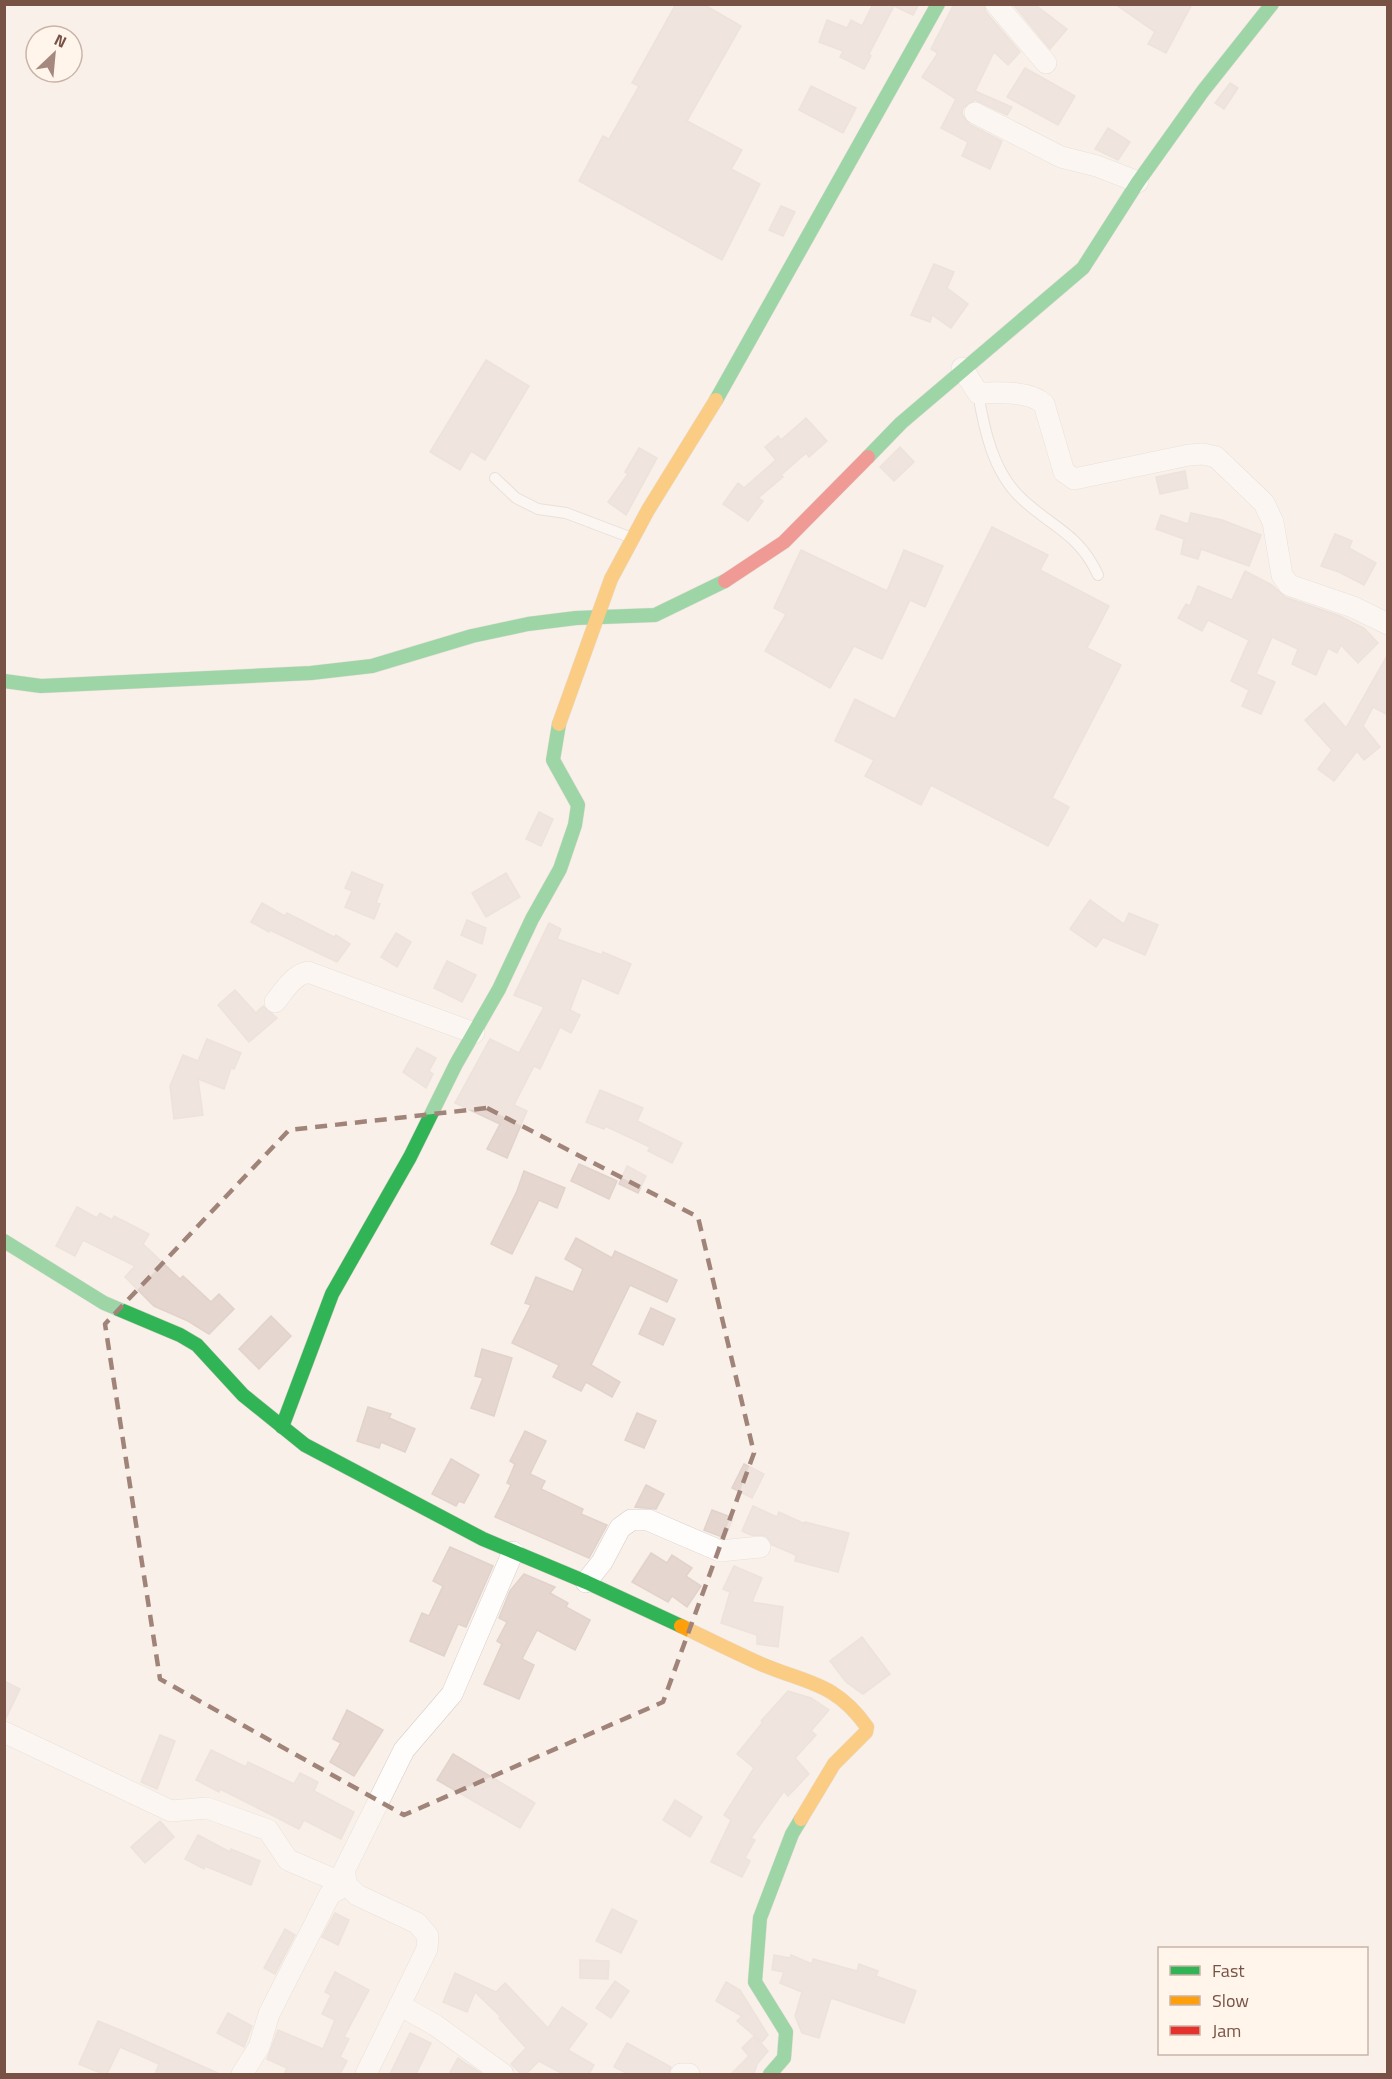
<svg xmlns="http://www.w3.org/2000/svg" width="1392" height="2079" font-family="'Titillium Web',sans-serif">
  <style>
    .building { fill: #e5d7d0; stroke: #e1d2cb; stroke-width: 1.5 }
    .lines { fill: none; stroke-linecap: round; stroke-linejoin: round }
    .lane-casing { stroke: #d6cbc6; stroke-width: 12 }
    .street-casing { stroke: #d6cbc6; stroke-width: 22 }
    .fast-casing { stroke: #d8cbc6; stroke-width: 15 }
    .slow-casing { stroke: #d8cbc6; stroke-width: 15 }
    .jam-casing { stroke: #d8cbc6; stroke-width: 15 }
    .lane { stroke: #fefdfc; stroke-width: 10 }
    .street { stroke: #fefdfc; stroke-width: 21 }
    .fast { stroke: #30b455; stroke-width: 14 }
    .slow { stroke: #ff9f0a; stroke-width: 14 }
    .jam { stroke: #e5322d; stroke-width: 14 }
    .marked { fill: none; stroke: #a18479; stroke-width: 4.5; stroke-dasharray: 12 8; stroke-linejoin: round }
  </style>
  <rect width="100%" height="100%" fill="#f8f0e9"/>
  <g class="building">
    <polygon points="676,4 703,4 741,26 687,121 742,150 731,169 760,184 722,260 579,181 603,136 609,139 639,86 632,83"/>
    <polygon points="873,4 919,4 913,15 894,6 869,54 871,56 864,69 840,57 843,51 819,42 827,20 847,28 851,20 862,26"/>
    <polygon points="954,4 984,4 986,12 1020,52 1008,65 994,52 975,91 1012,107 1007,115 975,100 963,108 962,114 969,124 1002,141 990,169 962,156 968,142 941,128 956,99 922,77 938,53 931,49"/>
    <polygon points="1013,4 1034,4 1067,29 1050,49"/>
    <polygon points="1115,4 1192,4 1166,53 1148,44 1155,32"/>
    <polygon points="1025,68 1075,96 1058,125 1007,97"/>
    <polygon points="1230,83 1238,88 1224,109 1215,103"/>
    <polygon points="811,86 856,108 843,133 799,110"/>
    <polygon points="1108,128 1130,142 1118,160 1095,149"/>
    <polygon points="781,206 795,212 783,236 769,230"/>
    <polygon points="934,264 954,272 947,288 968,304 951,328 932,315 930,322 911,315"/>
    <polygon points="486,360 529,386 485,460 471,451 460,470 430,452"/>
    <polygon points="806,418 827,441 809,457 806,453 781,475 783,477 758,498 763,501 748,521 723,504 738,483 744,488 776,460 765,447 778,436 781,440"/>
    <polygon points="900,447 914,462 894,481 880,467"/>
    <polygon points="639,448 657,458 626,515 608,502 628,474 625,472"/>
    <polygon points="1185,471 1188,488 1160,494 1156,477"/>
    <polygon points="1191,513 1222,520 1261,535 1249,566 1201,549 1198,559 1181,554 1184,539 1156,529 1161,515 1188,524"/>
    <polygon points="992,527 1048,555 1040,570 1109,606 1087,648 1121,665 1052,798 1069,807 1048,846 931,785 921,805 865,776 874,760 835,741 855,699 895,719"/>
    <polygon points="1335,534 1352,541 1349,548 1376,563 1364,585 1339,572 1321,566"/>
    <polygon points="801,550 887,591 904,550 943,566 925,607 910,600 882,659 854,646 830,688 765,651 786,614 774,608"/>
    <polygon points="1245,571 1272,585 1285,597 1340,616 1364,628 1378,643 1358,663 1341,645 1337,653 1328,648 1316,675 1292,664 1298,649 1272,637 1256,674 1275,682 1261,714 1242,706 1249,690 1231,681 1249,640 1208,620 1202,631 1178,618 1186,604 1190,606 1198,586 1232,600"/>
    <polygon points="1388,654 1388,715 1373,707 1363,726 1380,747 1364,760 1357,751 1334,781 1318,769 1332,750 1305,720 1324,703 1346,728"/>
    <polygon points="539,812 553,819 541,846 526,839"/>
    <polygon points="352,872 383,885 376,903 380,904 374,919 345,907 352,891 345,888"/>
    <polygon points="506,873 520,897 486,917 472,893"/>
    <polygon points="1090,900 1124,924 1129,913 1158,925 1145,955 1103,937 1096,947 1070,929"/>
    <polygon points="262,903 285,916 287,913 334,937 336,935 350,944 337,962 270,930 269,932 251,922"/>
    <polygon points="467,920 486,928 482,944 461,935"/>
    <polygon points="549,923 561,929 557,939 602,955 603,952 631,964 618,994 582,978 570,1010 580,1015 571,1033 560,1027 540,1069 534,1066 514,1105 527,1111 507,1158 487,1149 500,1124 455,1103 490,1039 519,1053 544,1007 514,995"/>
    <polygon points="396,933 411,942 397,967 381,957"/>
    <polygon points="447,961 476,975 462,1002 434,988"/>
    <polygon points="235,990 256,1013 263,1006 277,1018 249,1042 218,1005"/>
    <polygon points="207,1039 241,1053 234,1069 231,1068 224,1089 198,1079 203,1115 174,1119 170,1086 183,1055 198,1061"/>
    <polygon points="417,1048 436,1058 429,1071 433,1074 426,1088 403,1072"/>
    <polygon points="600,1090 643,1108 637,1121 682,1143 672,1163 648,1151 650,1147 605,1126 604,1129 586,1122"/>
    <polygon points="579,1164 617,1181 609,1199 571,1181"/>
    <polygon points="627,1166 646,1176 638,1193 619,1184"/>
    <polygon points="524,1171 565,1188 557,1208 539,1200 512,1254 491,1244 517,1191"/>
    <polygon points="77,1207 97,1218 100,1213 112,1220 114,1216 149,1234 143,1244 180,1279 183,1276 211,1302 219,1294 234,1309 209,1334 188,1321 154,1306 125,1277 135,1266 83,1240 75,1256 56,1246"/>
    <polygon points="576,1238 612,1258 615,1251 677,1280 667,1302 630,1285 591,1365 620,1382 612,1397 586,1382 581,1391 553,1377 559,1365 512,1343 531,1305 525,1303 536,1277 573,1292 583,1269 565,1259"/>
    <polygon points="651,1308 675,1319 663,1345 639,1334"/>
    <polygon points="271,1316 291,1336 259,1369 239,1349"/>
    <polygon points="482,1349 512,1358 494,1416 471,1408 483,1378 475,1376"/>
    <polygon points="368,1407 391,1414 389,1418 415,1429 405,1452 381,1442 379,1448 357,1441"/>
    <polygon points="637,1413 656,1421 644,1448 625,1440"/>
    <polygon points="525,1431 546,1441 530,1474 545,1481 541,1489 583,1509 581,1514 607,1525 589,1558 495,1517 511,1485 507,1483 515,1464 510,1461"/>
    <polygon points="451,1459 479,1475 464,1503 459,1501 456,1506 432,1494"/>
    <polygon points="744,1464 764,1474 752,1498 732,1488"/>
    <polygon points="646,1485 664,1494 656,1509 635,1507"/>
    <polygon points="753,1506 777,1517 779,1512 805,1524 805,1522 849,1533 838,1572 795,1561 796,1555 772,1545 766,1536 751,1535 742,1531"/>
    <polygon points="712,1510 733,1518 725,1538 704,1530"/>
    <polygon points="450,1547 493,1566 466,1627 458,1624 444,1656 410,1641 422,1613 429,1616 443,1586 433,1581"/>
    <polygon points="651,1553 667,1563 672,1555 692,1568 686,1576 701,1586 687,1607 672,1596 668,1602 632,1582"/>
    <polygon points="734,1566 762,1578 752,1602 783,1607 778,1647 757,1644 757,1635 721,1623 730,1592 723,1589"/>
    <polygon points="524,1574 555,1587 550,1593 568,1603 566,1607 590,1620 575,1650 537,1630 522,1659 534,1665 519,1699 484,1684 502,1644 497,1641 507,1622 499,1618 510,1591"/>
    <polygon points="862,1637 890,1674 863,1694 846,1682 830,1661"/>
    <polygon points="4,1681 20,1689 5,1720 4,1719"/>
    <polygon points="788,1691 811,1698 829,1710 811,1731 816,1735 795,1758 809,1774 788,1796 784,1791 751,1838 755,1840 745,1858 750,1861 742,1877 711,1862 731,1820 724,1815 754,1768 737,1754 763,1722 761,1721"/>
    <polygon points="347,1710 383,1730 354,1776 330,1762 341,1743 333,1739"/>
    <polygon points="160,1735 175,1741 157,1789 141,1782"/>
    <polygon points="211,1750 246,1767 248,1762 294,1784 300,1773 318,1782 314,1791 354,1812 341,1839 304,1820 299,1829 220,1789 219,1792 196,1780"/>
    <polygon points="453,1754 535,1803 520,1828 437,1780"/>
    <polygon points="675,1800 702,1817 690,1837 663,1820"/>
    <polygon points="160,1821 174,1837 145,1863 131,1847"/>
    <polygon points="198,1835 230,1852 231,1849 260,1861 251,1885 205,1866 204,1869 185,1859"/>
    <polygon points="612,1909 637,1921 621,1953 596,1941"/>
    <polygon points="335,1913 349,1920 338,1945 322,1937"/>
    <polygon points="285,1929 295,1935 275,1974 264,1968"/>
    <polygon points="774,1955 790,1958 791,1955 812,1964 813,1959 857,1971 859,1964 878,1971 876,1976 916,1991 904,2023 831,1998 819,2038 802,2033 795,2016 802,1992 780,1983 784,1972 772,1970"/>
    <polygon points="580,1960 609,1961 608,1979 580,1978"/>
    <polygon points="335,1972 369,1990 344,2037 349,2039 340,2057 347,2061 340,2074 284,2074 287,2068 267,2059 278,2030 323,2049 335,2020 322,2014 331,1995 325,1992"/>
    <polygon points="455,1973 496,1992 505,1983 548,2028 562,2007 587,2024 568,2050 594,2065 589,2074 563,2074 539,2061 526,2074 521,2074 511,2064 526,2048 499,2018 501,2017 475,1992 467,2012 443,2002"/>
    <polygon points="615,1981 629,1991 611,2018 596,2008"/>
    <polygon points="726,1982 740,1990 768,2035 762,2042 737,2021 742,2016 716,2001"/>
    <polygon points="228,2013 252,2026 244,2047 217,2033"/>
    <polygon points="98,2021 130,2034 220,2074 155,2074 159,2064 120,2047 107,2074 103,2074 79,2064"/>
    <polygon points="410,2033 431,2043 416,2074 390,2074"/>
    <polygon points="754,2036 768,2051 757,2064 754,2074 731,2074 749,2056 742,2048"/>
    <polygon points="627,2043 671,2067 668,2074 628,2074 614,2067"/>
    <polygon points="458,2058 482,2074 449,2074"/>
  </g>
  <g class="lines">
    <g class="lane-casing">
      <g id="lane">
        <path d="M978,393C984,429 993,472 1021,498C1051,527 1079,533 1098,575"/>
        <polyline points="495,478 516,498 538,509 566,513 632,538"/>
      </g>
    </g>
    <g class="street-casing">
      <g id="street">
        <polyline points="996,4 1046,63"/>
        <polyline points="975,113 1061,157 1097,166 1138,182"/>
        <path d="M962,368L978,393C998,393 1029,390 1044,404L1064,472L1074,479L1189,455L1203,454L1216,457L1264,503L1273,522L1282,575L1289,585L1353,607L1388,624"/>
        <path d="M275,1002C285,990 292,976 308,972L474,1033"/>
        <polyline points="586,1582 602,1562 620,1528 631,1520 648,1520 720,1551 760,1547"/>
        <polyline points="4,1732 171,1811 207,1808 268,1830 288,1860 347,1885"/>
        <polyline points="401,2006 435,2025 503,2074"/>
        <polyline points="242,2074 259,2047 269,2014 330,1894 347,1885"/>
        <polyline points="366,2074 427,1949 428,1936 417,1923 357,1895 347,1885 344,1871 404,1750 452,1694 513,1552"/>
        <polyline points="681,2074 689,2074"/>
      </g>
    </g>
    <g class="fast-casing">
      <g id="fast">
        <polyline points="716,400 938,4"/>
        <polyline points="868,457 901,423 1083,268 1138,182 1203,91 1272,4"/>
        <polyline points="4,681 41,686 311,673 372,666 472,636 528,624 576,618 655,615 725,581"/>
        <polyline points="4,1241 104,1303 180,1335 197,1345 243,1395 305,1445 483,1539 586,1582 681,1626"/>
        <polyline points="282,1427 332,1294 410,1157 456,1064 499,989 532,919 560,869 575,825 578,805 553,760 559,724"/>
        <polyline points="770,2074 784,2058 786,2032 755,1982 760,1918 792,1834 801,1819"/>
      </g>
    </g>
    <g class="slow-casing">
      <g id="slow">
        <polyline points="559,724 611,579 648,510 716,400"/>
        <path d="M681,1626C708,1639 734,1652 761,1664C808,1684 835,1682 867,1727L866,1732L834,1764L801,1819"/>
      </g>
    </g>
    <g class="jam-casing">
      <polyline id="jam" points="725,581 784,542 868,457"/>
    </g>
    <use href="#lane" class="lane"/>
    <use href="#street" class="street"/>
    <use href="#fast" class="fast"/>
    <use href="#slow" class="slow"/>
    <use href="#jam" class="jam"/>
  </g>
  <path d="M0 0H1392V2079H0ZM487,1108L698,1217L754,1453L663,1702L404,1815L160,1679L105,1324L289,1130Z" fill="#f8f0e9" fill-opacity=".55" fill-rule="evenodd"/>
  <path class="marked" d="M487,1108L698,1217L754,1453L663,1702L404,1815L160,1679L105,1324L289,1130Z"/>
  <rect width="1392" height="2079" fill="none" stroke="#795246" stroke-width="12"/>
  <rect x="1158" y="1947" width="210" height="108" fill="#fff5eb" stroke="#c9b4a9" stroke-width="1.5"/>
  <rect x="1170" y="1966" width="30" height="9" fill="#30b455" stroke="#c9b4a9" stroke-width="1.5"/>
  <text x="1212" y="1977" font-size="18" fill="#795246">Fast</text>
  <rect x="1170" y="1996" width="30" height="9" fill="#ff9f0a" stroke="#c9b4a9" stroke-width="1.5"/>
  <text x="1212" y="2007" font-size="18" fill="#795246">Slow</text>
  <rect x="1170" y="2026" width="30" height="9" fill="#e5322d" stroke="#c9b4a9" stroke-width="1.5"/>
  <text x="1212" y="2037" font-size="18" fill="#795246">Jam</text>
  <g transform="translate(54 54) rotate(26)"><circle r="28" fill="#fff5eb" stroke="#c9b4a9" stroke-width="1.5"/>
  <path d="M0-4.5L10 22L0 15L-10 22Z" fill="#a5897f"/>
  <text y="-9" font-size="16" font-weight="bold" text-anchor="middle" fill="#795246">N</text>
  </g>
</svg>
